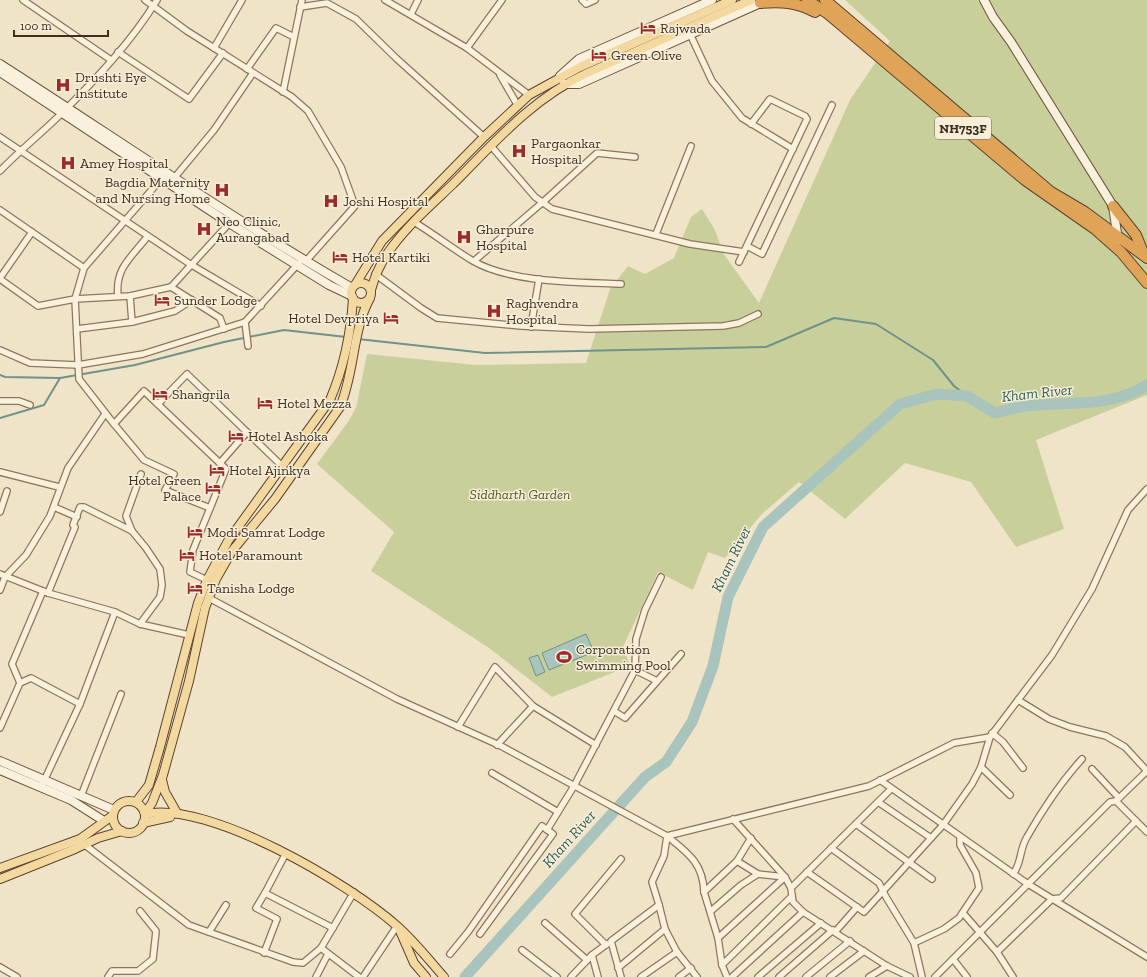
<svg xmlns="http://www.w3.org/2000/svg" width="1147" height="977" viewBox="0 0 1147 977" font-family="'Zilla Slab',serif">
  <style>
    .green { fill: #c9cf9b }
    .water { fill: #a9c4bc; stroke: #6f938a }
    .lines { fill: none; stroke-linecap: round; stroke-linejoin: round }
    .stream { stroke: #6f938a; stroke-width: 2 }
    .river { stroke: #a9c4bc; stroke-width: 11 }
    .street-casing { stroke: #8d765c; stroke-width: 8 }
    .secondary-casing { stroke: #6f573f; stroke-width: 10 }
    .primary-casing { stroke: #5b4430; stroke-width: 10 }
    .highway-casing { stroke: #5b4430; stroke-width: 12 }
    .street { stroke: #faf1dc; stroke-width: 5.5 }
    .secondary { stroke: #faf1dc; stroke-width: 8 }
    .primary { stroke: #f3d9a0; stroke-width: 8 }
    .highway { stroke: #e0a458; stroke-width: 10 }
    .labels { text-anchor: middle; stroke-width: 3; stroke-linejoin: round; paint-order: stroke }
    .shield { fill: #f7eed8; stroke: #756857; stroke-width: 1 }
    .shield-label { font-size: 13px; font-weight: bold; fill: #3d2e20 }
    .poi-label { font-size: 14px; fill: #3d2e20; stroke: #f7eed8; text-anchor: start }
    .park-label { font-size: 14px; font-style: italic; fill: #4d5a26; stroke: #f7eed8 }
    .water-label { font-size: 15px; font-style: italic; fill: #2f5d5a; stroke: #f7eed8 }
  </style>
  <rect width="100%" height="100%" fill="#f0e4c8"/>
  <!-- green -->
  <polygon class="green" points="845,0 1147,0 1147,395 1036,440 1064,529 1016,547 971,482 905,463 845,519 799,482 762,514 725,558 708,552 693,590 658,572 623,647 630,666 552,697 489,648 371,571 394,532 317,464 348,422 356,408 367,354 476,365 586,363 610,289 628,266 645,274 674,258 691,217 702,209 715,230 723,253 759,303 850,100 890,41"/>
  <!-- water -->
  <g class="water">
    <polygon points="586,634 594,652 549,670 542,653"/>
    <polygon points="538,655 545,672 536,676 529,658"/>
  </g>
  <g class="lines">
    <!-- stream -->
    <g class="stream">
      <polyline points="358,339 485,353 766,347 834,318 876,324 933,360 954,386 967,396"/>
      <polyline points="0,375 5,377 60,378"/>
      <polyline points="0,418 44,405 60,378 135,365 224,342 284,330 346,337"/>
    </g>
    <!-- river -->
    <path class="river" d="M465 977 645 777 666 762 692 722 713 666 728 597 763 527 900 404 937 394 967 396 995 413C1003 411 1011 409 1019 407 1062 400 1108 410 1147 385"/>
    <!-- street casing -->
    <g class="street-casing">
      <g id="street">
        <polyline points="23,0 111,60"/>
        <polyline points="145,0 187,31 292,97 308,111 341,167 355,206 306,261"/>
        <polyline points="385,0 467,48 529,95"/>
        <polyline points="582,0 586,4 595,0"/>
        <polyline points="300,7 327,3 356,19 397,59 484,137"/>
        <polyline points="411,14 418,0"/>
        <polyline points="690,34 712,81 742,118 793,149"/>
        <polyline points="214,48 242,0"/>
        <polyline points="467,48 502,0"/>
        <polyline points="118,52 189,99 223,53"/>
        <polyline points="247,69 276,28 294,37"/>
        <polyline points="500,75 518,106"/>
        <polyline points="283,92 302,0"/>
        <polyline points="0,137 190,264 261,306"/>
        <polyline points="491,146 535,197 552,209 690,244 744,252"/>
        <path d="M0 171C20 150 42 133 63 112 97 78 132 41 157 0"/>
        <polyline points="175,177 214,130 253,73"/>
        <polyline points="162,178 84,268 75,299 79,379 114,424 144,391 226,469 193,550 190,572 207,580"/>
        <polyline points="0,210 84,268"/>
        <path d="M414 222C434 234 453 249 473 261 511 283 578 282 621 284"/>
        <polyline points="656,234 691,146"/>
        <polyline points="747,246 762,254 832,105"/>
        <polyline points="474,261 543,202 597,153 635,157"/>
        <polyline points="739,262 807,119 805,116 770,99 751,124"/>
        <polyline points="375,274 421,308 437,318 521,326 589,329 723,326 739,323 758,314"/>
        <polyline points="0,278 32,232"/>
        <polyline points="0,279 38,306 75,299 130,296 171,287 235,217"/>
        <polyline points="171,287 220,318 224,329"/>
        <path d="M118 296C115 268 131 258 147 237"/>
        <polyline points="130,296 132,322"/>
        <polyline points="245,322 248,346"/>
        <polyline points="531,327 539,279"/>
        <polyline points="77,329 132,322 175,311 192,300"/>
        <polyline points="0,350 30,363 78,365 143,354 245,322 299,263"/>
        <polyline points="0,401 19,401 30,405"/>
        <polyline points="158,404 187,374 283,467"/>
        <polyline points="114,424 144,460 174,474 165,490 210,508"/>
        <polyline points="220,463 247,432"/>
        <polyline points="0,472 59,487"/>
        <polyline points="54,507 77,517"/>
        <polyline points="0,512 7,491"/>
        <polyline points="0,574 48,593 115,612 140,624 189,635"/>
        <polyline points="0,590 5,577 26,555 50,516 68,468 105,414"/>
        <polyline points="48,593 75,527 73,525 80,507 84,507 132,531"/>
        <polyline points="209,598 397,699 501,746 667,836 869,786 954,743 990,737"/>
        <polyline points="140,624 160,597 162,585 160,569 146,548 132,531 126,516 141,474"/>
        <polyline points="635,670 657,681"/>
        <polyline points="20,683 12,664 43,591"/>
        <polyline points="1018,700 1049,719 1070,727 1106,736 1125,747 1147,771"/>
        <polyline points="614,711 625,718 681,654"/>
        <polyline points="458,727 495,667 533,706"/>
        <polyline points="0,728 20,683 31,678 80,704"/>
        <polyline points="992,733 1003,742 1023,768"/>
        <polyline points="497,745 533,706 596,745"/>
        <polyline points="981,767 1010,795"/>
        <polyline points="1092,769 1119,798"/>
        <polyline points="1147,771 1116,801 1147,832"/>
        <polyline points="492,773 558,812"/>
        <polyline points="880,780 1028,884 1147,957"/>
        <polyline points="43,783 80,704 115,612"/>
        <polyline points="81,796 121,694"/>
        <polyline points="878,802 931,838"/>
        <polyline points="733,819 785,877 791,888 793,902 803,912 887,966 910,977"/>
        <polyline points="856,824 932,879"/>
        <polyline points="547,830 574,786 635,670 636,639 645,610 661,577"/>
        <path d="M667 836C688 853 703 863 704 892"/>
        <polyline points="85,845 189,925 293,962 303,963 321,948 359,977"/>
        <polyline points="831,848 879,883 886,897 914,943 922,977"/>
        <polyline points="286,853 265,893 333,928"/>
        <polyline points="737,861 758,874"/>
        <polyline points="807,872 864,912 943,825 972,784 981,767 990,737 1052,655 1092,589 1128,510 1147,489"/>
        <path d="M1013 874C1022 863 1019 850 1027 837 1043 809 1061 782 1082 759"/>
        <polyline points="791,888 891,789"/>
        <polyline points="659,905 665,929 677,952 697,977"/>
        <polyline points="711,911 741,885 758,874 785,877"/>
        <polyline points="963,913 997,952 1013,977"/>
        <polyline points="545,923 587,960"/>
        <polyline points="209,932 226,905"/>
        <polyline points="835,932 857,907"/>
        <polyline points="718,938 785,877"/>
        <polyline points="914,943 944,929 959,918 979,888 976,873 960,845 960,837"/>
        <polyline points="606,945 575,914 621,859"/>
        <polyline points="321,948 354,892"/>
        <polyline points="522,950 557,977"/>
        <polyline points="997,952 1052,899 1061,898 1136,821"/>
        <polyline points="264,953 277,919 256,908 265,893"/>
        <polyline points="450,954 468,932 542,826 553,834 480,934"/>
        <polyline points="592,955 598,977"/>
        <polyline points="953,959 967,977"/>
        <polyline points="722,965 792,896"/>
        <polyline points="0,967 17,977"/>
        <polyline points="618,968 665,929"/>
        <polyline points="108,977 112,971 138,971 153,959 156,931 140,911"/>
        <polyline points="316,977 328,954"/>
        <polyline points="363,977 397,926"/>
        <polyline points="571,977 592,955 607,944"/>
        <polyline points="621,977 611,941 659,905 652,882 664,856 667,836"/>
        <polyline points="641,977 677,952"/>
        <polyline points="679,977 691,968"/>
        <polyline points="727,977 722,965 718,938 704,892 737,861 751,838"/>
        <polyline points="732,977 803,912"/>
        <polyline points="758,977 821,923"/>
        <polyline points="779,977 833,930"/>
        <polyline points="806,977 850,941"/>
        <polyline points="830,977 864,951"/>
        <polyline points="869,977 887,966"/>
        <polyline points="935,977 1110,802 1116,801"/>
      </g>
    </g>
    <!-- secondary casing -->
    <g class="secondary-casing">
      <g id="secondary">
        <polyline points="984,0 993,17 1011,42 1113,206 1118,240"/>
        <path d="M0 64C117 139 232 219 352 288"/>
        <polyline points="0,72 229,223 329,285 352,296"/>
        <polyline points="560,76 579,59 712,0"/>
        <polyline points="564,84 579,84 765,1"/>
        <polyline points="0,761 114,810"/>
        <polyline points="0,770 71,800 104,821"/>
      </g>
    </g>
    <!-- primary casing -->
    <g class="primary-casing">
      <g id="primary">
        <circle cx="361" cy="293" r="10"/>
        <polyline points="355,285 382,241 484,137 529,95 580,67 732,0"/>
        <path d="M371 290C375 275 382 260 392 247 409 224 432 204 453 184 494 143 532 99 585 74L751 0"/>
        <polyline points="162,780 165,792 177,813"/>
        <circle cx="129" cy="817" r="16"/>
        <path d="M136 802 149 785 160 747 198 603 207 580 228 541 330 400C344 367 351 333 353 298"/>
        <path d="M145 813 152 803 163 775 189 681 205 608 216 579 232 551 275 499 340 407C355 372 352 331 370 298"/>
        <path d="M145 814C208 800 350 884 397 926 414 941 429 960 444 977"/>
        <polyline points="143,823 170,817"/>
        <polyline points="0,868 80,839 112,816"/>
        <polyline points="0,879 75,849 98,838 122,831"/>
        <polyline points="400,931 414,963 426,977"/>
      </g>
    </g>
    <!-- highway casing -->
    <g class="highway-casing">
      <g id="highway">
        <polyline points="807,0 827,13 1025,180 1095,229 1121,252 1147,283"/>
        <polyline points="825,0 1051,192 1085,212 1147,258"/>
        <path d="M760 3C780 1 797 2 815 12"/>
        <polyline points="1113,206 1136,235 1144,255"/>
      </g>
    </g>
    <!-- street -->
    <use href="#street" class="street"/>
    <!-- secondary -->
    <use href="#secondary" class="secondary"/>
    <!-- primary -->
    <use href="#primary" class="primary"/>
    <!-- highway -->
    <use href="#highway" class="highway"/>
  </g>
  <!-- icons -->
  <defs>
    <g id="hotel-bare" transform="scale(1.2)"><path d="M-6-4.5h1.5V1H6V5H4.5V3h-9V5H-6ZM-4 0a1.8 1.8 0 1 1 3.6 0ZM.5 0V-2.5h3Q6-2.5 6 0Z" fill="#9e2a2b" stroke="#f7eed8" stroke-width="2.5" paint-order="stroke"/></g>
    <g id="hospital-bare" transform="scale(1.2)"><path d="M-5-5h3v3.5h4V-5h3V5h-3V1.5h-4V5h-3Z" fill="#9e2a2b" stroke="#f7eed8" stroke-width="2.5" paint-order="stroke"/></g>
    <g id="stadium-bare" transform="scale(1.2)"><path d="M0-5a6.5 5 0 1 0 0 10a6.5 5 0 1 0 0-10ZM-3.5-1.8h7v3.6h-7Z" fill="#9e2a2b" stroke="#f7eed8" stroke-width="2.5" paint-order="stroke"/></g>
  </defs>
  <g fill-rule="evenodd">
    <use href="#hotel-bare" x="648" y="28"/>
    <use href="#hotel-bare" x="599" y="55"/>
    <use href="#hospital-bare" x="63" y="85"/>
    <use href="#hospital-bare" x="519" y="151"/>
    <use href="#hospital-bare" x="68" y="163"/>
    <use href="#hospital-bare" x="222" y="190"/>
    <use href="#hospital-bare" x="331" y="201"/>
    <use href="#hospital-bare" x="204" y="229"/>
    <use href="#hospital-bare" x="464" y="237"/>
    <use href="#hotel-bare" x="340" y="257"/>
    <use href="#hotel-bare" x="162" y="300"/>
    <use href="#hospital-bare" x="494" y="311"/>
    <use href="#hotel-bare" x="391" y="318"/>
    <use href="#hotel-bare" x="160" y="394"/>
    <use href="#hotel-bare" x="265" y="403"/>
    <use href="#hotel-bare" x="236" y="436"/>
    <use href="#hotel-bare" x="217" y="470"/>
    <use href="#hotel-bare" x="213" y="488"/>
    <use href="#hotel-bare" x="195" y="532"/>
    <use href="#hotel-bare" x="187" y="555"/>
    <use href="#hotel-bare" x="195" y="588"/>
    <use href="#stadium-bare" x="564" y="657"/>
  </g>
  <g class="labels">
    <!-- shield labels -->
    <rect class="shield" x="935" y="117" width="56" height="22" rx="3"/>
    <g class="shield-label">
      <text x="963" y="133">NH753F</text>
    </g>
    <!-- poi labels -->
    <g class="poi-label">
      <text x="660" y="33">Rajwada</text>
      <text x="611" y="60">Green Olive</text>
      <text x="75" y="82">Drushti Eye<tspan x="75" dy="16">Institute</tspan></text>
      <text x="531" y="148">Pargaonkar<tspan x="531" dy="16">Hospital</tspan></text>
      <text x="80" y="168">Amey Hospital</text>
      <text x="210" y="187" text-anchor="end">Bagdia Maternity<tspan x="210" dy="16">and Nursing Home</tspan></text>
      <text x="343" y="206">Joshi Hospital</text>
      <text x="216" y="226">Neo Clinic,<tspan x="216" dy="16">Aurangabad</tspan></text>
      <text x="476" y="234">Gharpure<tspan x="476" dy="16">Hospital</tspan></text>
      <text x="352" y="262">Hotel Kartiki</text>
      <text x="174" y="305">Sunder Lodge</text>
      <text x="506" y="308">Raghvendra<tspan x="506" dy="16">Hospital</tspan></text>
      <text x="379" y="323" text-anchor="end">Hotel Devpriya</text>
      <text x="172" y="399">Shangrila</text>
      <text x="277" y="408">Hotel Mezza</text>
      <text x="248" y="441">Hotel Ashoka</text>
      <text x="229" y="475">Hotel Ajinkya</text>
      <text x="201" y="485" text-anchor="end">Hotel Green<tspan x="201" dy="16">Palace</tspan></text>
      <text x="207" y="537">Modi Samrat Lodge</text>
      <text x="199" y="560">Hotel Paramount</text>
      <text x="207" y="593">Tanisha Lodge</text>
      <text x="576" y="654">Corporation<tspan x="576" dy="16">Swimming Pool</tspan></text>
    </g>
    <!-- park labels -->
    <g class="park-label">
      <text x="520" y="499">Siddharth Garden</text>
    </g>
    <!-- water labels -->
    <g class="water-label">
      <text transform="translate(1037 393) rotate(-6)" y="5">Kham River</text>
      <text transform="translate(731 559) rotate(-64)" y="5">Kham River</text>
      <text transform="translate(569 839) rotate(-48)" y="5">Kham River</text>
    </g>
  </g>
  <!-- scale -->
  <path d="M14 30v6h94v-6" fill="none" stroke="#3d2e20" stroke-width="2"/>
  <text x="20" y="30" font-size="12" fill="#3d2e20" stroke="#f7eed8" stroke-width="3" paint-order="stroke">100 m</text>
</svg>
